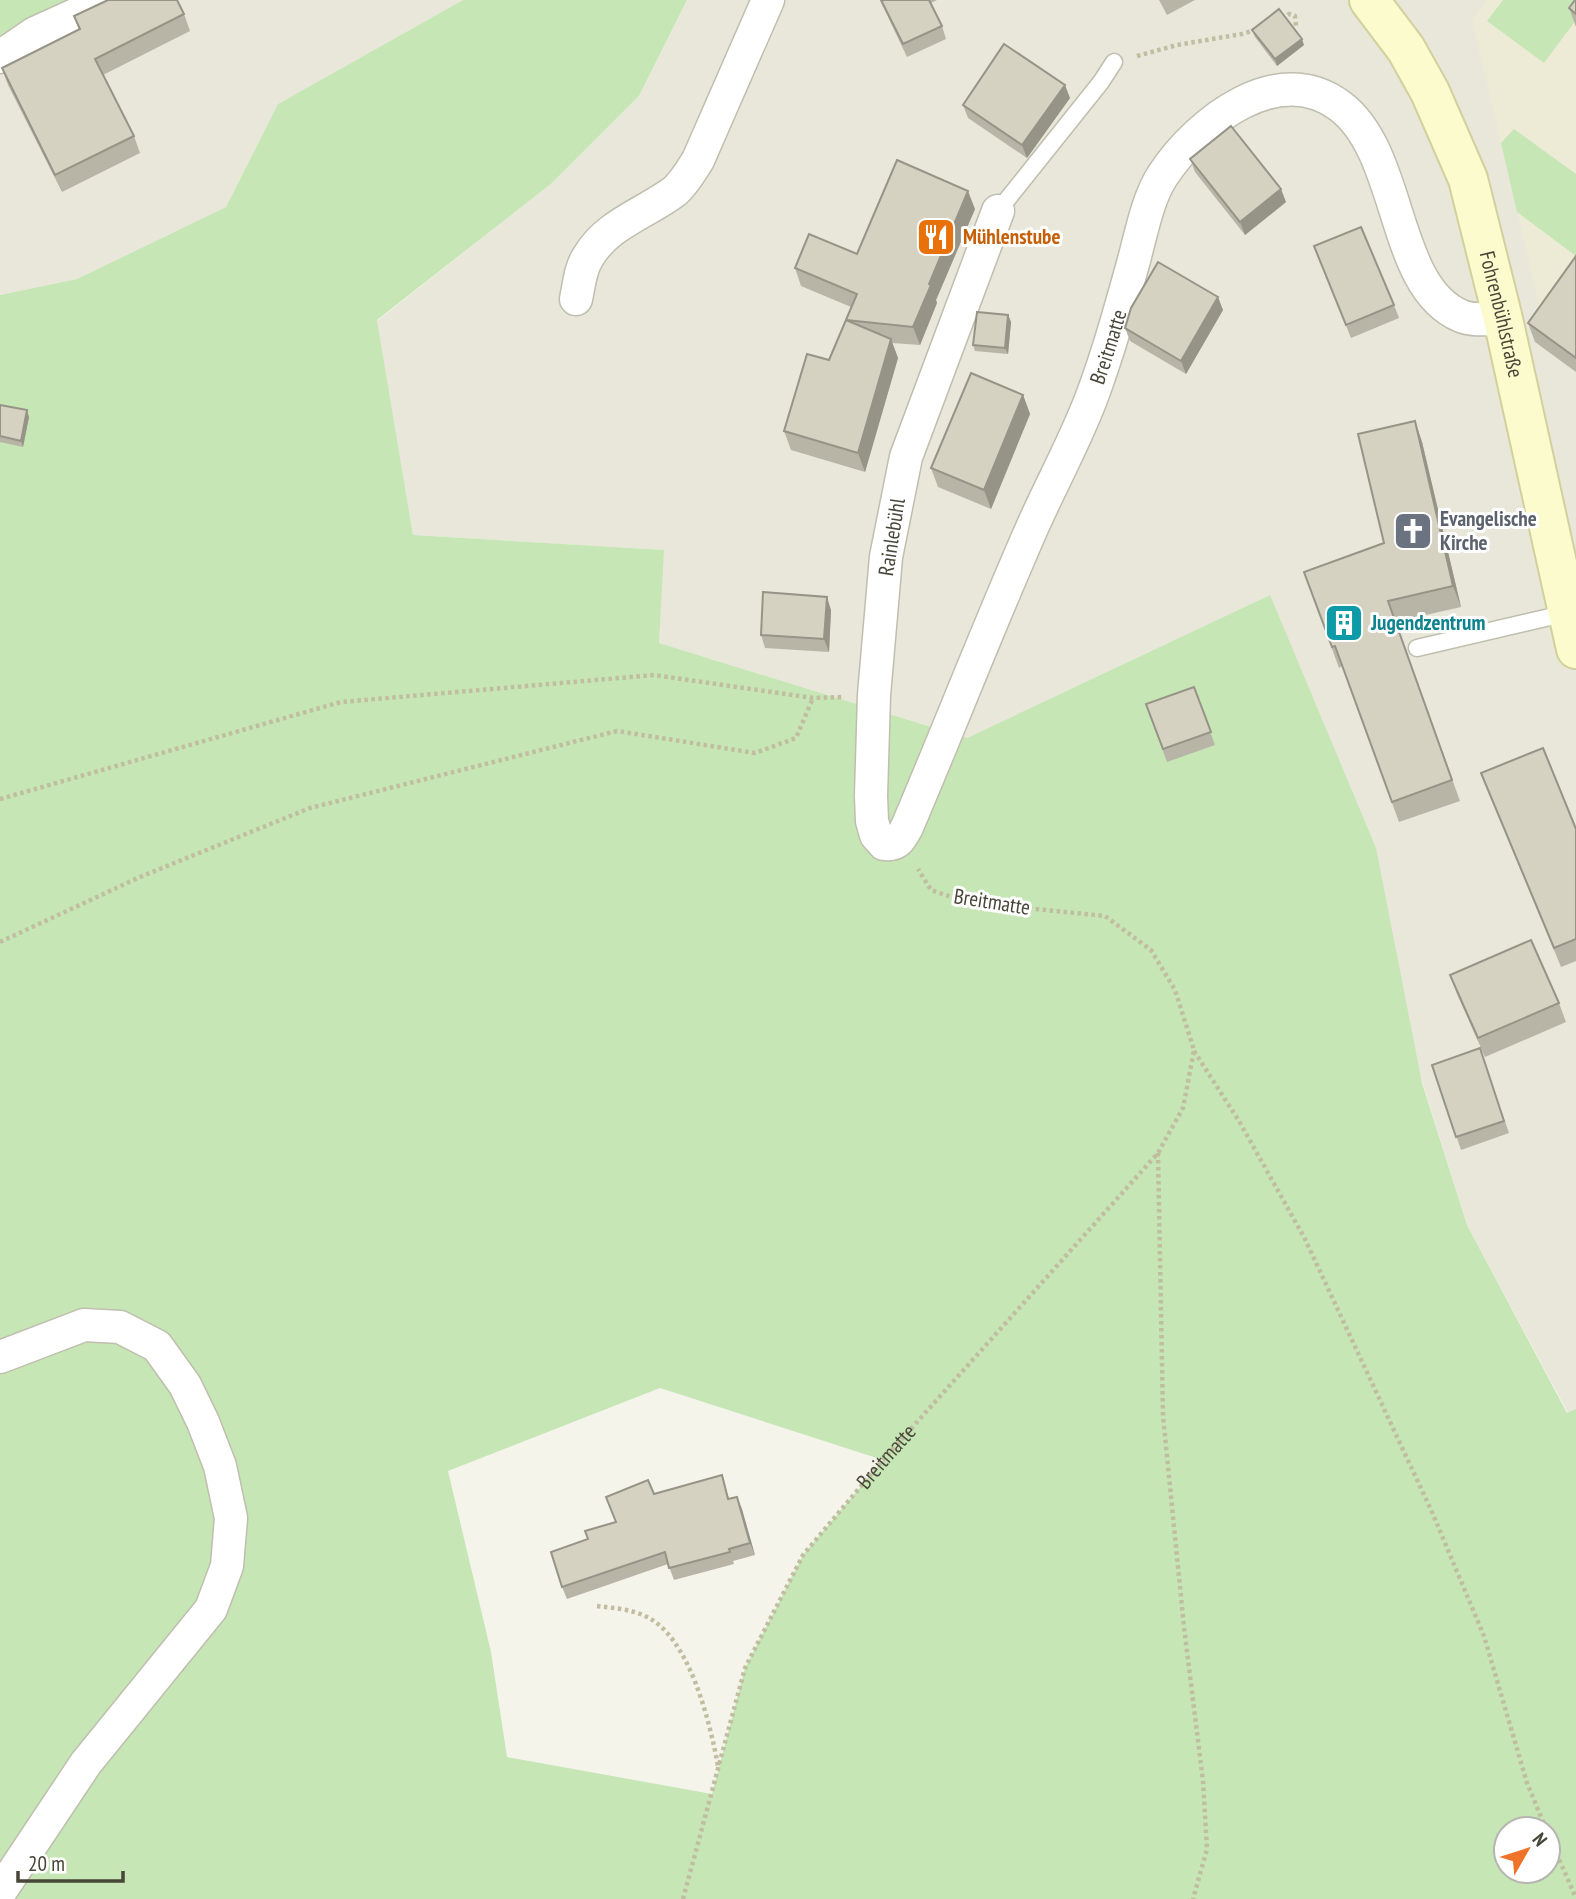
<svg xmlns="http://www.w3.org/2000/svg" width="1576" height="1899" viewBox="0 0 1576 1899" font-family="'PT Sans Narrow',sans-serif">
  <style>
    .residential { fill: #e8e7d9 }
    .education { fill: #edebd6 }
    .green { fill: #c6e6b6; fill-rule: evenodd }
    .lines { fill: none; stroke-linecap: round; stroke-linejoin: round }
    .lane-casing { stroke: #c0beae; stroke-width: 19 }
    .street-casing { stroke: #c0beae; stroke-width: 35 }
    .secondary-casing { stroke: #d2d09d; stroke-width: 42 }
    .path { stroke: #c1bda0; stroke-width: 4.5; stroke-dasharray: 3.5 3.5; stroke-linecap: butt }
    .lane { stroke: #fff; stroke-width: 16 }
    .street { stroke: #fff; stroke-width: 32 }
    .secondary { stroke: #fcfbcd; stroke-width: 38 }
    .wall { fill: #b8b5a6 }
    .shaded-wall { fill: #969387 }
    .building { fill: #d6d2c1; stroke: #969387; stroke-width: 2 }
    .labels { text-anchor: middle; stroke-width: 6; stroke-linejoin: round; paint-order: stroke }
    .food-label { font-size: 21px; font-weight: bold; fill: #c56008; stroke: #fff; text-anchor: start }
    .street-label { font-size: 21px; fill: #484639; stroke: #fff }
    .worship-label { font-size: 21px; font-weight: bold; fill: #5b616d; stroke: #fff; text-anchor: start }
    .culture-label { font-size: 21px; font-weight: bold; fill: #0d838f; stroke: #fff; text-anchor: start }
  </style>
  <rect width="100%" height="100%" fill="#f5f4eb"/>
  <!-- residential -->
  <g class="residential">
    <polygon points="108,0 463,0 278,104 226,207 77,279 0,295 0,57"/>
    <polygon points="687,0 1576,0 1576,1409 1568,1413 1467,1225 1270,595 967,738 659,643 663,550 413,535 377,321 552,183 639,96"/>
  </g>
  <!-- education -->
  <polygon class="education" points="1487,0 1576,0 1576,372 1535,342 1538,300 1472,20"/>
  <!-- green -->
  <g class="green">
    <polygon points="0,0 108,0 0,57"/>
    <path d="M463 0H687L639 96 552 183 377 320 413 535 664 550 659 643 967 738 1270 595 1376 848 1422 1083 1467 1225 1567 1413 1576 1409V1899H0V295L77 279 226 207 278 104ZM660 1388 883 1460 803 1555 745 1668 712 1794 507 1757 491 1652 448 1471ZM1506 1829H1548V1871H1506Z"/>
    <polygon points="1503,0 1576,0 1576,20 1544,63 1487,21"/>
    <polygon points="1514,129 1576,174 1576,256 1517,212 1501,143"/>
  </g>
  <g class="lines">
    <!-- lane casing -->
    <g class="lane-casing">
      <g id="lane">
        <polyline points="998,211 1101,82 1114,62"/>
        <polyline points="1417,648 1567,613"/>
      </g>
    </g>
    <!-- street casing -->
    <g class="street-casing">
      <g id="street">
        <polyline points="0,57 35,33 108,0"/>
        <path id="s2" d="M998 211 906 457 886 557 874 695 871 796 872 821 876 835 884 844C898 846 901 838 907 827 948 731 986 633 1028 537 1048 490 1073 446 1091 399 1108 354 1121 307 1134 260 1141 234 1148 197 1163 175 1198 122 1278 59 1340 106 1403 153 1391 287 1461 316 1472 321 1490 319 1503 319"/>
        <path d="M576 299C579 285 580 269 588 257 607 224 646 213 675 191 685 182 691 171 698 160L768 0"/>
        <polyline points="0,1357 84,1325 120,1327 157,1346 185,1385 203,1422 220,1466 231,1518 227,1566 211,1609 86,1763 0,1892"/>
      </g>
    </g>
    <!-- secondary casing -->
    <g class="secondary-casing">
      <g id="secondary">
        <path id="s3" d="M1369 0 1406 49 1430 92 1468 179 1503 319 1576 649"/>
      </g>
    </g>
    <!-- path -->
    <g class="path">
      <polyline points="1282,19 1289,14 1295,16 1296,26 1291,33"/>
      <polyline points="1137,56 1177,45 1242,34 1258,29"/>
      <polyline points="0,799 341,702 654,675 813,698 842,697"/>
      <polyline points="0,942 140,877 310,808 617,731 755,753 796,738 813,698"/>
      <polyline points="1194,1051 1239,1121 1305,1239 1432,1512 1484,1636 1527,1783 1546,1829"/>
      <polyline points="1158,1153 1163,1416 1184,1627 1203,1781 1207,1849 1193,1899"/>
      <path d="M597 1606C613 1608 630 1609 645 1616 689 1635 710 1722 718 1766"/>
      <polyline points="1548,1834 1576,1898"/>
      <path id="s1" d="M683 1899 745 1668 803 1555 883 1460 1158 1153 1183 1108 1194 1050 1175 990 1151 950 1105 916 966 902 931 890 918 869"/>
    </g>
    <!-- lane -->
    <use href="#lane" class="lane"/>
    <!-- street -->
    <use href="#street" class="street"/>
    <!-- secondary -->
    <use href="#secondary" class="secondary"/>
  </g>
  <!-- wall -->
  <g class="wall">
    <polygon points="880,0 937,0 931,3 942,26 946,39 907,57"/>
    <polygon points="1159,0 1195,0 1167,15"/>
    <polygon points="1576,0 1576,27 1569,8"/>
    <polygon points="184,14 190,31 103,75 134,136 140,153 62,192 8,85 2,68 79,30 74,16"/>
    <polygon points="1252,30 1304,45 1277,66 1255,37"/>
    <polygon points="1070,98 1027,158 968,118 963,105"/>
    <polygon points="1190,159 1286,202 1245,235 1195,172"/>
    <polygon points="975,209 936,300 937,303 920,345 892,343 898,358 865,472 791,450 784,431 829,360 851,307 801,286 795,268 857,254"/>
    <polygon points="1314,246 1394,305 1399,318 1351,338"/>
    <polygon points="1576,256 1576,372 1535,342 1528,323"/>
    <polygon points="1223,310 1186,374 1130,341 1125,328"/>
    <polygon points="1008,315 1011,322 1008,354 975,351 973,345"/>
    <polygon points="1023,395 1030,414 991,509 938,487 931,468"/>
    <polygon points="0,405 29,417 23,447 0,442"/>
    <polygon points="1415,421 1422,442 1461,607 1395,622 1460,801 1399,822 1342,666 1339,668 1304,572 1384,543"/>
    <polygon points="831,610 829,652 765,648 761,635"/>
    <polygon points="1194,687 1215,745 1167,762 1146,704"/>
    <polygon points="1481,773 1576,829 1576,961 1561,967"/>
    <polygon points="1450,975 1559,1003 1566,1022 1485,1057 1457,994"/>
    <polygon points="1480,1049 1509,1133 1461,1150 1432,1065"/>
    <polygon points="722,1475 729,1499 737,1497 755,1555 733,1561 734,1564 674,1580 668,1564 567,1599 562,1587 588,1539 615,1522 654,1494"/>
  </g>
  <!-- shaded-wall -->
  <g class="shaded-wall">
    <polygon points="1302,39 1304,45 1277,66 1275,59"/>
    <polygon points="1065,85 1070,98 1027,158 1022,145"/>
    <polygon points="1281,189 1286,202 1245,235 1240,222"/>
    <polygon points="968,191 975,209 936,300 937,303 920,345 913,327 929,284"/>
    <polygon points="1218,297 1223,310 1186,374 1181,361"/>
    <polygon points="1008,315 1011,322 1008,354 1005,348"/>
    <polygon points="891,339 898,358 865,472 858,453"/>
    <polygon points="1023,395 1030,414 991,509 984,490"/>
    <polygon points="27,410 29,417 23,447 21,441"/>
    <polygon points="1415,421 1422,442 1461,607 1453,586"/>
    <polygon points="827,597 831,610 829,652 824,639"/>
    <polygon points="737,1497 742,1509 755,1555 750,1543"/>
  </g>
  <!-- building -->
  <g class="building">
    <polygon points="108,0 177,0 184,14 95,59 134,136 55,175 2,68 80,29 74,16"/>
    <polygon points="881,0 929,0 942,26 903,44"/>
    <polygon points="1575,0 1576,0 1576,14 1569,8"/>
    <polygon points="1279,9 1302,39 1275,59 1252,30"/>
    <polygon points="1004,44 1065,85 1022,145 963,105"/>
    <polygon points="1231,126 1281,189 1240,222 1190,159"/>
    <polygon points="897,160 968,191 929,284 931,285 913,327 846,320 891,339 858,453 784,431 807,354 829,360 857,294 795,268 809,234 857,254"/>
    <polygon points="1361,227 1394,305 1346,325 1314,246"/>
    <polygon points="1576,256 1576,358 1528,323"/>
    <polygon points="1158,262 1218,297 1181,361 1125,328 1131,308"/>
    <polygon points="977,312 1008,315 1005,348 973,345"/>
    <polygon points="971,373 1023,395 984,490 931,468"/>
    <polygon points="0,405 27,410 21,441 0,436"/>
    <polygon points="1415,421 1453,586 1388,601 1452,780 1392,802 1335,646 1332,647 1304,572 1384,543 1358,434"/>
    <polygon points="763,592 827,597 824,639 761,635"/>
    <polygon points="1194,687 1211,732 1163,749 1146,704"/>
    <polygon points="1543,748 1576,829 1576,939 1554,948 1481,773"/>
    <polygon points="1531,940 1559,1003 1478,1038 1450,975"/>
    <polygon points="1480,1048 1504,1121 1456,1137 1432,1065"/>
    <polygon points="722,1475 728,1499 737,1497 750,1543 729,1549 730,1552 669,1568 665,1552 562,1587 551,1552 588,1539 585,1531 616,1522 606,1497 648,1480 654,1494"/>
  </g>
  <!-- icons -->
  <defs>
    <g id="restaurant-square" transform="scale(2.0125)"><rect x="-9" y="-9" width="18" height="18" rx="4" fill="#e8710a" stroke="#fff"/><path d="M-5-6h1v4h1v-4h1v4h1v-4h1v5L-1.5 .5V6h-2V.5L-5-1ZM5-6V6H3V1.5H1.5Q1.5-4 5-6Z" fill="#fff"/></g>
    <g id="church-square" transform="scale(2.0125)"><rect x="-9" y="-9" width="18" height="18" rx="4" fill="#6b7280" stroke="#fff"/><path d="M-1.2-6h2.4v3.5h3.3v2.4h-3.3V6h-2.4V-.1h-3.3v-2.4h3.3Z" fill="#fff"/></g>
    <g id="building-square" transform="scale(2.0125)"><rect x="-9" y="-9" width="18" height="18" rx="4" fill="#0f9aa8" stroke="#fff"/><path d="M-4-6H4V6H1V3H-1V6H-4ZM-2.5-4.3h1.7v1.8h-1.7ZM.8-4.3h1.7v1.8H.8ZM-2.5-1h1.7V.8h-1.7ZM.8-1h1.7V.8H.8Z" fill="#fff"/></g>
  </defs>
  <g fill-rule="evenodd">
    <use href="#restaurant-square" x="936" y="237"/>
    <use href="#church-square" x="1413" y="531"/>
    <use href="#building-square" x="1344" y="623"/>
  </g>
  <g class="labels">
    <!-- food labels -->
    <g class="food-label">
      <text x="963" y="244">Mühlenstube</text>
    </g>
    <!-- street labels -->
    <g class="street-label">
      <text dy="7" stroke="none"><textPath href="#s3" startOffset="345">Fohrenbühlstraße</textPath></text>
      <text dy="7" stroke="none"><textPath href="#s2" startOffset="1208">Breitmatte</textPath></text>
      <text transform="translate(892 537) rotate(-81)" y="7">Rainlebühl</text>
      <text transform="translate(992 902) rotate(9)" y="7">Breitmatte</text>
      <text dy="7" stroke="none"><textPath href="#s1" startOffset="495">Breitmatte</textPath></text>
    </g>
    <!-- worship labels -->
    <g class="worship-label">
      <text x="1440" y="526">Evangelische<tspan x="1440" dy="24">Kirche</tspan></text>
    </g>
    <!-- culture labels -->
    <g class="culture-label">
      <text x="1371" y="630">Jugendzentrum</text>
    </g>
  </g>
  <!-- north arrow -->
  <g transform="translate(1527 1850) rotate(51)"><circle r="33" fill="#ffffff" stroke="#b6b5b0" stroke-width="2"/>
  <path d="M0-5L12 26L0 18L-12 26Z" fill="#ef7328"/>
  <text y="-10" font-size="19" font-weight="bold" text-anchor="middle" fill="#484639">N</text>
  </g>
  <!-- scale -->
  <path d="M18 1871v10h105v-10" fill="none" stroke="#484639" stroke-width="3.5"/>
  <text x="28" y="1871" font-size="21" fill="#484639" stroke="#ffffff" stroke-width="5" paint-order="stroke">20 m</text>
</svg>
